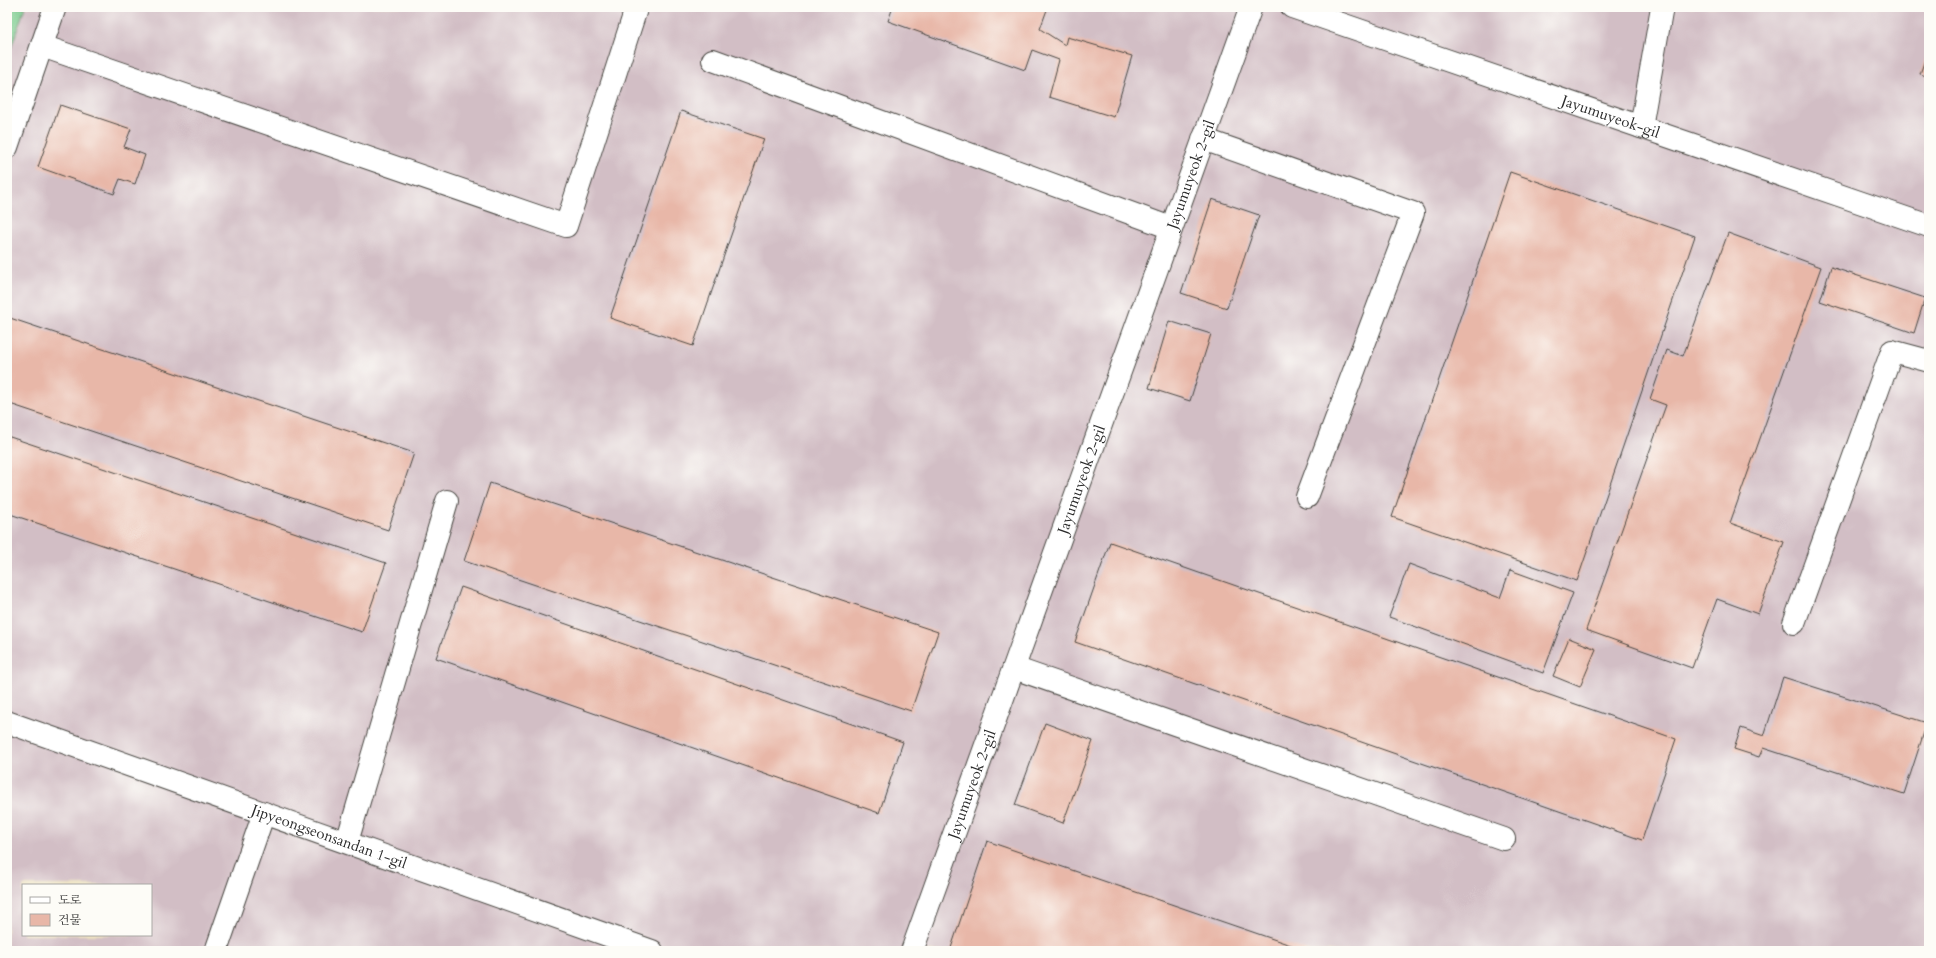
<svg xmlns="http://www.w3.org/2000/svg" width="1936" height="958" viewBox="0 0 1936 958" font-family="Cardo,'Noto Serif KR',serif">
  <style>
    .industrial { fill: #d2bec5; fill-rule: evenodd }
    .green { fill: #78ca8c; stroke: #527a5c }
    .building { fill: #e8b7a8 }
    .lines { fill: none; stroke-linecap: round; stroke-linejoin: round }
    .minor-casing { stroke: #484641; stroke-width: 24 }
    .minor { stroke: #fff; stroke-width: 22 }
    .labels { text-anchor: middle; stroke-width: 3.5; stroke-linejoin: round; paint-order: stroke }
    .street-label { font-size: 15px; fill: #2b2b2b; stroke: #fdfcf7 }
  </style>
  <rect width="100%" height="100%" fill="#fdfcf7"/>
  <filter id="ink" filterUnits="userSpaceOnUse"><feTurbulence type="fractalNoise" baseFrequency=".025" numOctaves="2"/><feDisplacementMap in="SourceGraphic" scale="8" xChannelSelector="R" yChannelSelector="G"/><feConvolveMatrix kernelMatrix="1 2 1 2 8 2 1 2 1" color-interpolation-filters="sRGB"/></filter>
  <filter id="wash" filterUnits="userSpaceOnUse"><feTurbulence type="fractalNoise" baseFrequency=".012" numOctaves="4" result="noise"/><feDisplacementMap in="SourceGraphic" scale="16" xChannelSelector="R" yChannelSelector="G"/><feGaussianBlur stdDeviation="0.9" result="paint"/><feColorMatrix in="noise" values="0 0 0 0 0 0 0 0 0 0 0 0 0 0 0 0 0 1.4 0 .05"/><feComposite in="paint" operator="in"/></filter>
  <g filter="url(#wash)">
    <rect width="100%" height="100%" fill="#ece1bf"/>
    <!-- industrial -->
    <path class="industrial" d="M7 7H1929V951H7ZM23 885H151V935H23Z"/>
    <!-- green -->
    <polygon class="green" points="7,7 25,7 7,60"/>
    <g id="blocks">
      <!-- building -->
      <g class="building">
        <polygon points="893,7 1048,7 1040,29 1065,45 1067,37 1132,56 1114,117 1049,97 1059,60 1032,50 1025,70 888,21"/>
        <polygon points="1929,48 1929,77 1920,74"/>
        <polygon points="60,105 131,129 124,147 145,155 135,184 120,179 114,194 38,167"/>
        <polygon points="681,111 764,139 693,346 610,318"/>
        <polygon points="1510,172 1695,236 1577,581 1392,517"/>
        <polygon points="1212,199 1259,215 1227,308 1181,293"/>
        <polygon points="1728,233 1821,267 1730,523 1784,542 1758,614 1717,599 1692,668 1586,630 1666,405 1650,399 1667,350 1683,356"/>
        <polygon points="1831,267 1925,298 1914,333 1820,301"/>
        <polygon points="7,317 414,453 388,530 7,403"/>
        <polygon points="1169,321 1211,334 1190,401 1149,388"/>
        <polygon points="7,436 386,563 362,632 7,513"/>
        <polygon points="490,483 938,632 911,711 464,561"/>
        <polygon points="1110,542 1676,739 1642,840 1075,642"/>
        <polygon points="1409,564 1500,598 1510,570 1573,593 1543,673 1389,617"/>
        <polygon points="461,587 903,742 879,813 436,658"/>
        <polygon points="1569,638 1596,649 1580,687 1553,676"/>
        <polygon points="1783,677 1927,723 1904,794 1763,748 1759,757 1734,749 1741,728 1764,736"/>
        <polygon points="1045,723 1093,741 1063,823 1015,805"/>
        <polygon points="987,841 1308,951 950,951"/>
      </g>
    </g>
  </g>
  <g filter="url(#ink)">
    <use href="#blocks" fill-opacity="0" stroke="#484641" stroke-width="1"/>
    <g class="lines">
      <!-- minor casing -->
      <g class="minor-casing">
        <g id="minor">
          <path id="s1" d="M1292 7 1929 226"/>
          <polyline points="42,46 566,226 636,9 630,7"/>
          <polyline points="713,60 1171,228"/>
          <polyline points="1641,127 1662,7"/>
          <polyline points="1203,139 1413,213 1307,497"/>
          <polyline points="7,147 55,7"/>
          <polyline points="1794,623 1892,351 1929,361"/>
          <polyline points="1014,668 1504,839"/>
          <path id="s2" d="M7 722 652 951"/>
          <polyline points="347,842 447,501"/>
          <polyline points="216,951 264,813"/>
          <path id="s3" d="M912 951 1251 7"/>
        </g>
      </g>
      <!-- minor -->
      <use href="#minor" class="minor"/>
    </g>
  </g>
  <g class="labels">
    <!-- street labels -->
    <g class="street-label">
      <text dy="5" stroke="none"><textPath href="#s1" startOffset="337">Jayumuyeok-gil</textPath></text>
      <text dy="5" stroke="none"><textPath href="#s3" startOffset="825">Jayumuyeok 2-gil</textPath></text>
      <text dy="5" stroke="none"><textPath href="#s3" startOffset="501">Jayumuyeok 2-gil</textPath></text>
      <text dy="5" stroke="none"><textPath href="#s3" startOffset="177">Jayumuyeok 2-gil</textPath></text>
      <text dy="5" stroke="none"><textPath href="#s2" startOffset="342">Jipyeongseonsandan 1-gil</textPath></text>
    </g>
  </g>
  <!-- margin -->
  <rect width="1936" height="958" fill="none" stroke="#fdfcf7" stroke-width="24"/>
  <!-- legend -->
  <rect x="22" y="884" width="130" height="52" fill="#fdfcf7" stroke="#a9a8a5"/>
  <rect x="30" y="897" width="20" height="6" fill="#ffffff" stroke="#a9a8a5"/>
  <text x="58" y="904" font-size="12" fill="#2b2b2b">도로</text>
  <rect x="30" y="914" width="20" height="12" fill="#e8b7a8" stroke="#a9a8a5"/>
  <text x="58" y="924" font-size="12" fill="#2b2b2b">건물</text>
</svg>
